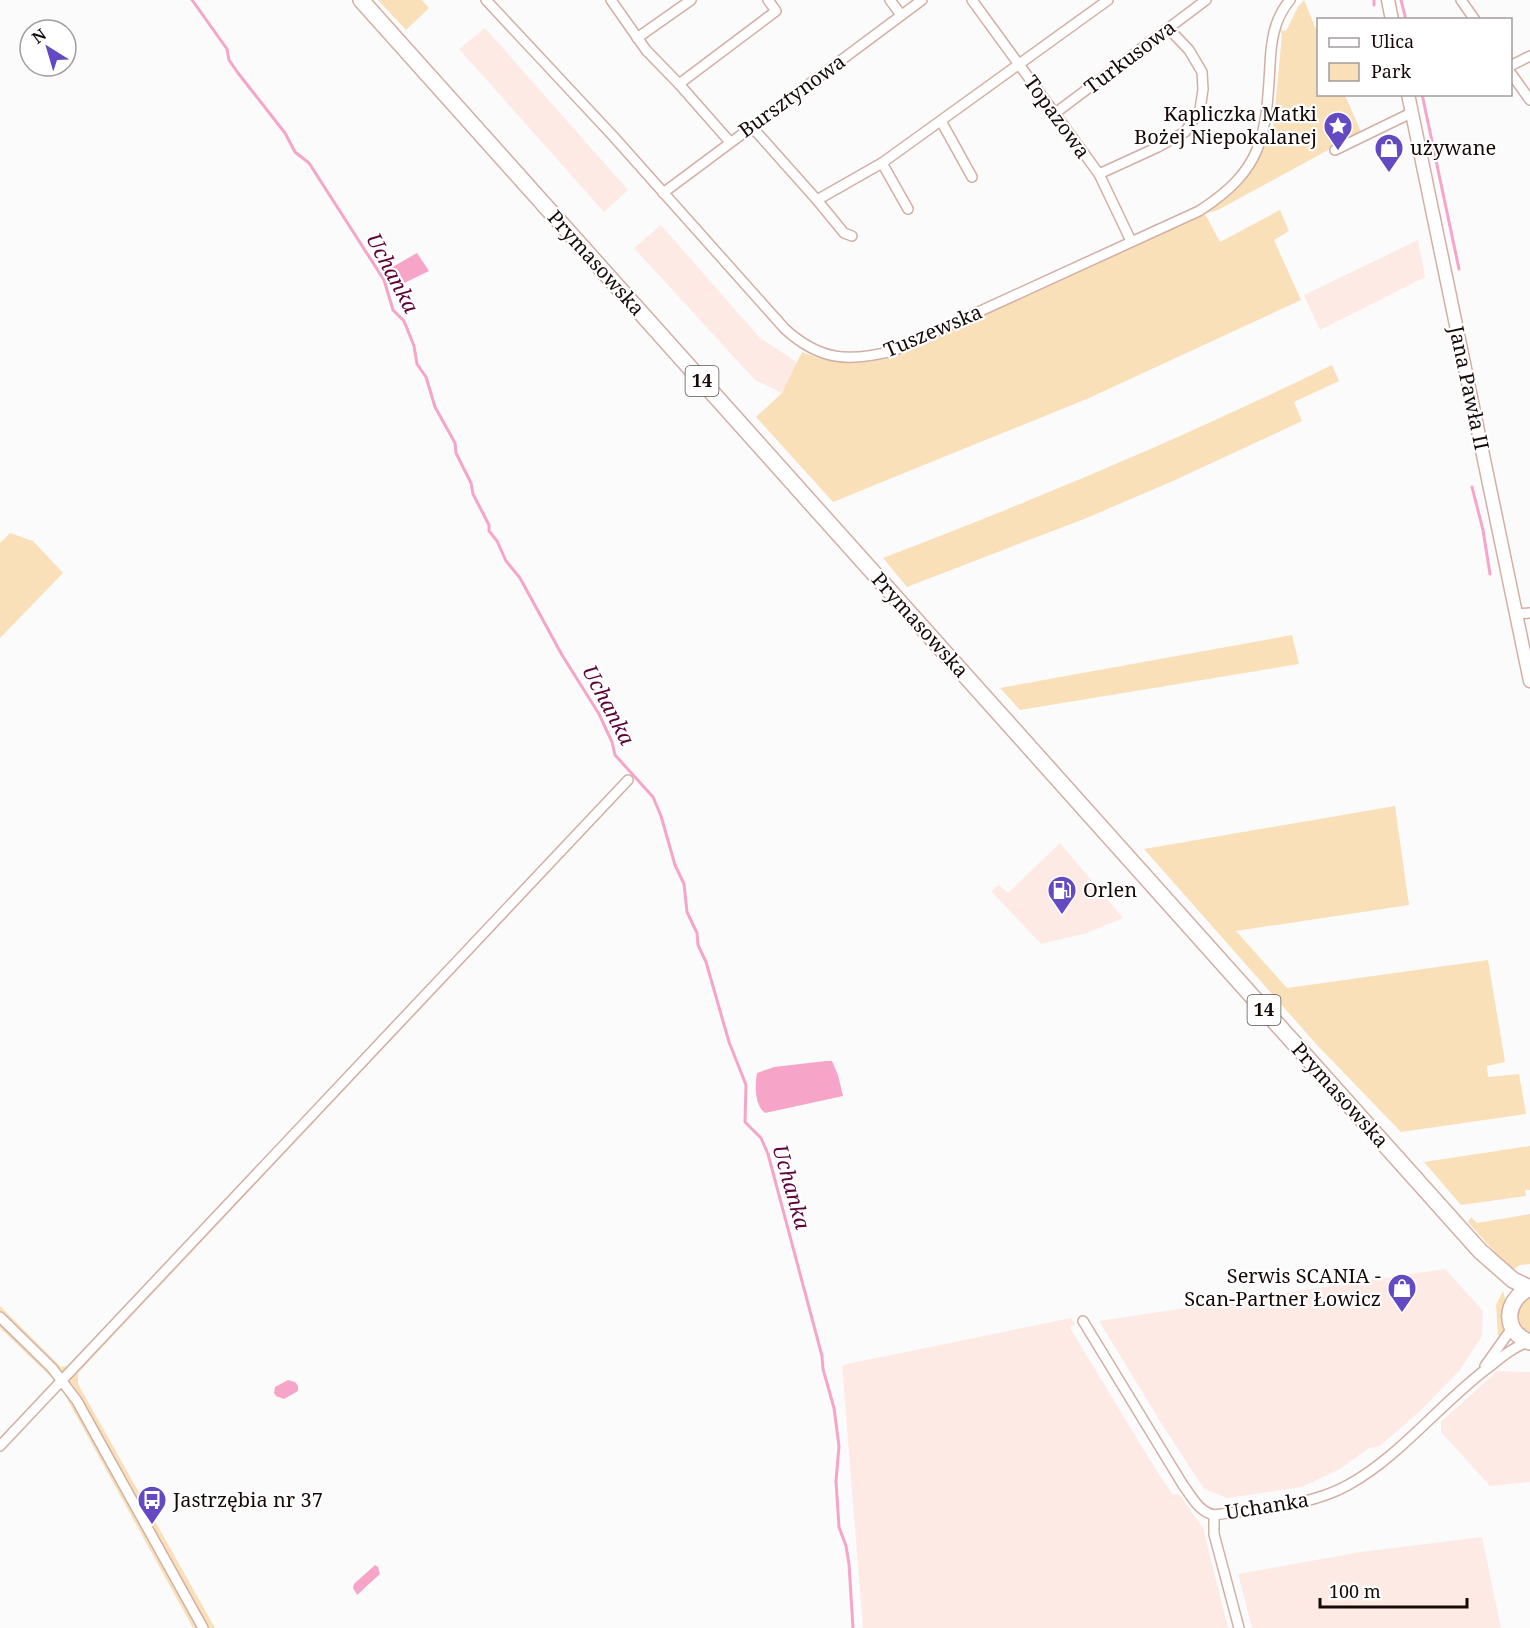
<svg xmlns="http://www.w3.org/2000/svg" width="1530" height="1628" viewBox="0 0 1530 1628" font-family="'Noto Serif',serif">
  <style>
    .built { fill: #fdeae5 }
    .green { fill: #fae0b9 }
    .water { fill: #f6a5c8 }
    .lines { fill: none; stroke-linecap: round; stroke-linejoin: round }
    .stream { stroke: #f6a5c8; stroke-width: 3 }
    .minor-casing { stroke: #d2afa5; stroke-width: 12 }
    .tertiary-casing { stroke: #d2afa5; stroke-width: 15 }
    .primary-casing { stroke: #d2afa5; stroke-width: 18 }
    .minor { stroke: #fff; stroke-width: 9 }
    .tertiary { stroke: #fff; stroke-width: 12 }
    .primary { stroke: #fff; stroke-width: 15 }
    .labels { text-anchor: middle; stroke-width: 4.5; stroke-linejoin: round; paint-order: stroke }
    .shield { fill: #fff; stroke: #5c5452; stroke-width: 1.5 }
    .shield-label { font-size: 18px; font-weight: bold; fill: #160a08 }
    .street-label { font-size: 20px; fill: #160a08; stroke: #fff }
    .poi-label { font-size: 20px; fill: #160a08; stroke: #fff; text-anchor: start }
    .water-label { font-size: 21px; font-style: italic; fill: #5f0039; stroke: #fff }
  </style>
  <rect width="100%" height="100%" fill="#fbfbfb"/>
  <!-- built -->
  <g class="built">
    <polygon points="485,28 628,190 604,212 459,49"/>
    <polygon points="661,225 760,338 798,363 782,393 755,380 634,248"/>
    <polygon points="1418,240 1425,277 1320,330 1304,295"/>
    <polygon points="1060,843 1123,918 1087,933 1041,944 991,891 999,885 1008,893"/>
    <polygon points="1445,1269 1483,1311 1482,1336 1460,1370 1420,1411 1380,1446 1369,1448 1340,1469 1302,1487 1227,1498 1204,1489 1158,1418 1099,1321"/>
    <polygon points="1071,1318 1075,1324 1070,1328 1153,1465 1173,1495 1179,1494 1203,1528 1228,1628 863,1628 842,1365"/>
    <polygon points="1497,1371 1530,1372 1530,1482 1490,1486 1441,1432 1441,1422"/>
    <polygon points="1482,1537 1501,1628 1252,1628 1238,1574 1361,1552"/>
  </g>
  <!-- green -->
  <g class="green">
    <polygon points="378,0 422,0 429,8 406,30"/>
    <path d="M1304 0 1318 34V94L1345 95 1361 132 1218 210 1205 214 1220 242 1280 210 1289 231 1274 240 1301 300 1089 398 833 502 756 417 782 393 802 352C832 365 859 365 890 358L1205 214C1235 193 1259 169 1269 133L1273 130 1282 35 1280 30 1286 31 1298 7Z"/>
    <path d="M1332 365 1339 381 1294 402 1302 421 1173 481 1084 519 907 587 883 558C1035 500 1185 437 1332 365Z"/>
    <polygon points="10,533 33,541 63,573 0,638 0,543"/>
    <polygon points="1292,635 1299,664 1020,710 1000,688"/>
    <polygon points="624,778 630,786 78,1373 78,1384 215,1628 193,1628 65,1395 54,1383 53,1379 0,1328 0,1306 61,1367 67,1366 502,910"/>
    <polygon points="1395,806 1409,905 1236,931 1287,988 1488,960 1505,1062 1487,1066 1488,1077 1519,1074 1526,1114 1401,1132 1317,1045 1144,849"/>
    <polygon points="1530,1146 1530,1190 1525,1190 1526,1196 1461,1205 1424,1162"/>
    <polygon points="1530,1214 1530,1264 1520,1265 1511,1271 1468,1222 1471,1217 1477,1223"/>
    <path d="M1503 1291C1507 1299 1505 1329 1501 1337L1498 1335 1496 1305Z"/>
    <path d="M1530 1295V1335C1512 1322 1512 1308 1530 1295Z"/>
  </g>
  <!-- water -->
  <g class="water">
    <polygon points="417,253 429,271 398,286 389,269"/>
    <path d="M826 1061H832L838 1075 843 1096 765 1113C754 1104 755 1086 757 1073L774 1067Z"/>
    <polygon points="288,1380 295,1382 298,1386 298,1391 284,1399 276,1396 274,1393 275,1387"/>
    <polygon points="375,1565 378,1567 380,1574 357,1595 353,1588 354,1584"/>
  </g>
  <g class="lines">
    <!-- stream -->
    <g class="stream">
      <polyline points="192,0 227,49 229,60 238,73 285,133 295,152 309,163 384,280 393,310 404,321 414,346 417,364 426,377 435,407 455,443 456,453 471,483 473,494 489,525 489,531 497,541 506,561 520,578 562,655 599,714 612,742 615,755 653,797 661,816 675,865 684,884 687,912 697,933 698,945 706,962 729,1042 746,1085 745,1122 761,1138 768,1154 822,1356 823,1369 834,1408 839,1446 836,1481 839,1527 846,1546 849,1564 853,1628"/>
      <polyline points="1374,0 1374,5"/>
      <polyline points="1401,0 1406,20"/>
      <polyline points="1422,94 1459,269"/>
      <polyline points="1472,487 1483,530 1490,574"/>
    </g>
    <!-- minor casing -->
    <g class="minor-casing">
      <g id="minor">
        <path d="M486 0 613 136 785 329C820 361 849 362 893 351L1199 211C1263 170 1266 137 1270 65 1271 41 1274 19 1290 0"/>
        <polyline points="611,0 646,50 679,84 776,11 768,0"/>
        <polyline points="890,0 901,15"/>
        <polyline points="972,0 1099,174 1131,241"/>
        <polyline points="1461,0 1475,20"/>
        <polyline points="637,38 691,0"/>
        <polyline points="1510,66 1530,56"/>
        <polyline points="1510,72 1530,100"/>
        <polyline points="679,84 730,142"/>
        <polyline points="1054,114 1206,0"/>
        <polyline points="941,121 972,177"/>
        <polyline points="751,126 817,200 882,163 1108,0"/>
        <polyline points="1335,150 1411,113"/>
        <polyline points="882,163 908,209"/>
        <polyline points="1099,174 1158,147 1185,132 1200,110 1203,89 1202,72 1189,50 1168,28"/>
        <polyline points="663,193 922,0"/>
        <polyline points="817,200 844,233 852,236"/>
        <polyline points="1516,614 1530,613"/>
        <polyline points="0,1317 52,1368 77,1401 203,1628"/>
        <path d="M1083 1321 1183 1485C1192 1497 1199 1512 1214 1515 1258 1508 1309 1507 1348 1485 1400 1457 1444 1399 1493 1364 1504 1355 1514 1347 1528 1342"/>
        <polyline points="1485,1366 1512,1328"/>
        <polyline points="0,1446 628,780"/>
        <polyline points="1214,1515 1214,1534 1239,1628"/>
      </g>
    </g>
    <!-- tertiary casing -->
    <g class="tertiary-casing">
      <g id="tertiary">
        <polyline points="1388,0 1392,20"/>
        <polyline points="1408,94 1530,681"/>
      </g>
    </g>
    <!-- primary casing -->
    <g class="primary-casing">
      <g id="primary">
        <polyline points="361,0 1480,1251 1513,1280 1530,1288"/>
        <path d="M1530 1288C1504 1300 1502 1332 1530 1342"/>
      </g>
    </g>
    <!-- minor -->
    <use href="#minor" class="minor"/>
    <!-- tertiary -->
    <use href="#tertiary" class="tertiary"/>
    <!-- primary -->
    <use href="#primary" class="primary"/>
  </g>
  <!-- icons -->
  <defs>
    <g id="sight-pin" transform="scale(1.5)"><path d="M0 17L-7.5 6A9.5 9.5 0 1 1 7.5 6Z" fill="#6349c2" stroke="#fff"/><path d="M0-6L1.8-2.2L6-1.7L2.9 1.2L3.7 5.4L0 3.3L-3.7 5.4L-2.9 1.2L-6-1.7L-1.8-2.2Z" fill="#fff"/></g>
    <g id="shop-pin" transform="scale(1.5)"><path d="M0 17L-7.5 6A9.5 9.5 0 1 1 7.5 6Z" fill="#6349c2" stroke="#fff"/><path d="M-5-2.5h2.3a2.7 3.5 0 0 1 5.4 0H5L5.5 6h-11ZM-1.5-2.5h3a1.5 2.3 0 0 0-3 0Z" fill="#fff"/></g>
    <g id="fuel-pin" transform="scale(1.5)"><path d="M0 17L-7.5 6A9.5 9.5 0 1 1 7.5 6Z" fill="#6349c2" stroke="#fff"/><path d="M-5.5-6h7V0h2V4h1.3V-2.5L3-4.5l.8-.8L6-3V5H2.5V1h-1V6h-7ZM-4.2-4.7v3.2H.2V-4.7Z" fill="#fff"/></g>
    <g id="bus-pin" transform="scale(1.5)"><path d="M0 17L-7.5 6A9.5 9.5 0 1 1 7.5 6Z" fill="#6349c2" stroke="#fff"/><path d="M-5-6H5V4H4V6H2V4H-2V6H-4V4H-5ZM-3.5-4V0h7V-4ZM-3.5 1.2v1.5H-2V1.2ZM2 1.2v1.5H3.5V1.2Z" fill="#fff"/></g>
  </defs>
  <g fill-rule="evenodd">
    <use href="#sight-pin" x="1338" y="126"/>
    <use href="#shop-pin" x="1389" y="148"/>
    <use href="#fuel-pin" x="1062" y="890"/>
    <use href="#shop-pin" x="1402" y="1288"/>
    <use href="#bus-pin" x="152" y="1500"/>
  </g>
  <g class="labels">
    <!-- shield labels -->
    <g class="shield">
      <rect x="685.5" y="366" width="33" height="30" rx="4.5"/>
      <rect x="1247.5" y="995" width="33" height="30" rx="4.5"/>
    </g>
    <g class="shield-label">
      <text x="702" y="387">14</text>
      <text x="1264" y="1016">14</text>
    </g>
    <!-- street labels -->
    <g class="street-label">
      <text transform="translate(1130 57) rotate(-37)" y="7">Turkusowa</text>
      <text transform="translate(792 96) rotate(-36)" y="7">Bursztynowa</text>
      <text transform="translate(1057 117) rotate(54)" y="7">Topazowa</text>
      <text transform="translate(596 263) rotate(48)" y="7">Prymasowska</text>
      <text transform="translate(933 331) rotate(-23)" y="7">Tuszewska</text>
      <text transform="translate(1469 388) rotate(78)" y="7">Jana Pawła II</text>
      <text transform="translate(920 625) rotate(48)" y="7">Prymasowska</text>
      <text transform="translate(1340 1095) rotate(48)" y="7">Prymasowska</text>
      <text transform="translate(1267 1506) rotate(-9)" y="7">Uchanka</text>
    </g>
    <!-- poi labels -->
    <g class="poi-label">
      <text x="1317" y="121" text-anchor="end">Kapliczka Matki<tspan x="1317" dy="23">Bożej Niepokalanej</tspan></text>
      <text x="1410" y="155">używane</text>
      <text x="1083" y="897">Orlen</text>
      <text x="1381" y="1283" text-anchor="end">Serwis SCANIA -<tspan x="1381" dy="23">Scan-Partner Łowicz</tspan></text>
      <text x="173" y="1507">Jastrzębia nr 37</text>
    </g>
    <!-- water labels -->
    <g class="water-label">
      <text transform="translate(392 273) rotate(62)" y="7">Uchanka</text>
      <text transform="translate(608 705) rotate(62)" y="7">Uchanka</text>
      <text transform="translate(791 1187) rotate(74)" y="7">Uchanka</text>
    </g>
  </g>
  <!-- legend -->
  <rect x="1317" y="18" width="195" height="78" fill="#ffffff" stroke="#a29d9c" stroke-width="1.5"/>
  <rect x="1329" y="38" width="30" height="9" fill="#ffffff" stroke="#a29d9c" stroke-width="1.5"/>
  <text x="1371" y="48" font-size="18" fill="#160a08">Ulica</text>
  <rect x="1329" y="63" width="30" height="18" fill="#fae0b9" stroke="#a29d9c" stroke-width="1.5"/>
  <text x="1371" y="78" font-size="18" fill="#160a08">Park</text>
  <!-- north arrow -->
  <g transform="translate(48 48) rotate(323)"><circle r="28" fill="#ffffff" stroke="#a29d9c" stroke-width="1.5"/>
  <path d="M0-4.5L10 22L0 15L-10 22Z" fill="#6349c2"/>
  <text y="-9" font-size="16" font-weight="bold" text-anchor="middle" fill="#160a08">N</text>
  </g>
  <!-- scale -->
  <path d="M1320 1598v9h147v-9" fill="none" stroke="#160a08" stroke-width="3"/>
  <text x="1329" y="1598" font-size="18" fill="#160a08" stroke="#ffffff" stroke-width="4.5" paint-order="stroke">100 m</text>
</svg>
